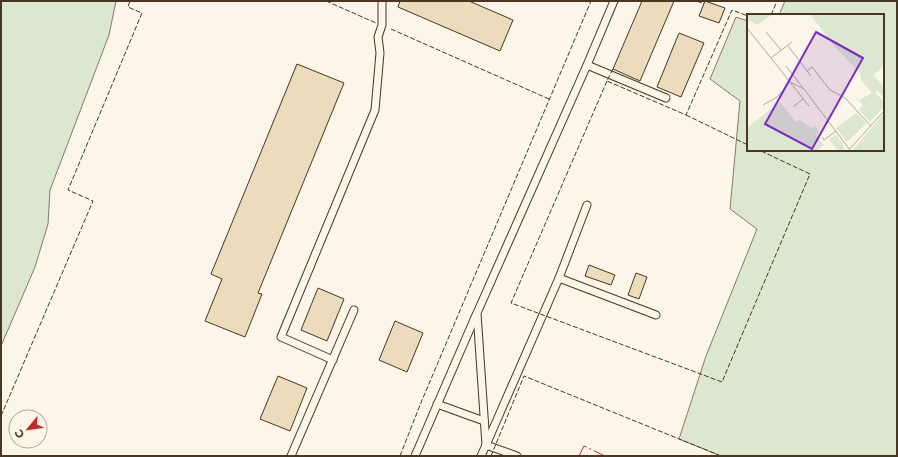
<svg xmlns="http://www.w3.org/2000/svg" width="898" height="457" viewBox="0 0 898 457" font-family="Montserrat,sans-serif">
  <style>
    .green { fill: #dce7d0; stroke: #887966 }
    .building { fill: #ecdcbc; stroke: #4a3520 }
    .lines { fill: none; stroke-linecap: round; stroke-linejoin: round }
    .lane-casing { stroke: #4a3520; stroke-width: 9 }
    .lane { stroke: #fbf6e9; stroke-width: 7 }
    .fence { stroke: #4a3520; stroke-width: 1; stroke-dasharray: 5 2; stroke-linecap: butt }
    .power { stroke: #c62828; stroke-width: 1; stroke-dasharray: 14 3 2 3; stroke-linecap: butt }
    .inset-road { fill: none; stroke: #b4a999; stroke-width: 1 }
    .view { fill: #7b2cbf; fill-opacity: 0.15; stroke: #7b2cbf; stroke-width: 2 }
    .inset-edge { fill: none; stroke: #4a3520; stroke-width: 2 }
  </style>
  <rect width="100%" height="100%" fill="#fbf6e9"/>
  <!-- green -->
  <g class="green">
    <polygon points="1,1 116,1 109,35 50,190 48,224 35,267 1,346"/>
    <polygon points="785,1 897,1 897,456 721,456 679,439 706,356 757,229 730,209 740,101 710,79 736,17 748,21 748,150 883,150 883,15 779,15"/>
  </g>
  <!-- building -->
  <g class="building">
    <polygon points="400,1 469,1 513,20 500,51 398,7"/>
    <polygon points="642,1 674,1 640,81 613,69"/>
    <polygon points="705,1 725,8 719,23 699,16"/>
    <polygon points="679,33 704,43 681,97 657,87"/>
    <polygon points="297,64 344,83 258,293 262,294 245,337 205,321 222,279 211,274"/>
    <polygon points="589,265 615,275 611,285 585,276"/>
    <polygon points="636,273 647,277 639,299 628,295"/>
    <polygon points="318,288 344,299 327,341 301,330"/>
    <polygon points="395,321 423,333 407,372 379,360"/>
    <polygon points="278,376 307,388 290,431 260,419"/>
  </g>
  <g class="lines">
    <!-- lane casing -->
    <g class="lane-casing">
      <g id="lane">
        <polyline points="587,65 666,98"/>
        <polyline points="559,278 656,315"/>
        <polyline points="333,360 281,337 375,110 380,53 378,37 382,25 382,1"/>
        <polyline points="437,404 484,421"/>
        <polyline points="291,456 354,310"/>
        <polyline points="415,456 476,315"/>
        <polyline points="481,456 486,445 477,313 587,65 614,1"/>
        <polyline points="517,456 486,445 559,278 587,205"/>
      </g>
    </g>
    <!-- lane -->
    <use href="#lane" class="lane"/>
    <!-- fence -->
    <g class="fence">
      <polyline points="326,1 376,23"/>
      <polyline points="697,1 704,4"/>
      <polyline points="771,15 777,1"/>
      <polyline points="391,29 549,99"/>
      <polyline points="613,69 607,81 686,115 732,10 748,16"/>
      <polyline points="607,81 511,303 722,382 810,174 759,150"/>
      <polyline points="686,115 748,145"/>
      <polyline points="1,416 93,201 68,190 142,13 128,7 130,1"/>
      <polyline points="400,456 420,405 591,1"/>
      <polyline points="491,456 524,376 721,456"/>
    </g>
    <!-- power -->
    <polyline class="power" points="579,456 584,446 605,456"/>
  </g>
  <!-- overview -->
  <g transform="translate(747 14)">
    <rect width="137" height="137" fill="#fbf6e9"/>
    <path d="M0 0H26L10 11 0 5ZM63 0H137V52L126 61 137 72V84L130 76 128 78 137 88V93L123 108 112 96 116 92 112 86 125 79 114 66V60L87 32ZM33 88 49 108 53 106 64 114 68 112 72 118 69 121 77 131 70 137H0V114ZM109 99 120 109 100 128 89 114ZM137 99V137H105L126 112ZM89 121 96 130 97 137H91L82 125Z" fill="#dce7d0"/>
    <path class="inset-road" d="M0 14 43 68 57 75 103 136M19 18 34 36M41 32 64 62M24 44 45 28M39 52 56 74M60 57 65 53 83 76 98 84 124 112M16 91 30 83 43 68 62 92M46 93 56 85M75 123 77 126 89 117M101 137 137 97"/>
    <path class="view" d="M69 18 116 44 65 135 18 110Z"/>
    <rect width="137" height="137" class="inset-edge"/>
  </g>
  <!-- border -->
  <rect width="898" height="457" fill="none" stroke="#4a3520" stroke-width="4"/>
  <!-- north arrow -->
  <g transform="translate(28 429) rotate(241)"><circle r="19" fill="#fbf6e9" stroke="#b4a999"/>
  <path d="M0-3L7 15L0 10L-7 15Z" fill="#c62828"/>
  <text y="-6" font-size="11" font-weight="bold" text-anchor="middle" fill="#4a3520">С</text>
  </g>
</svg>
